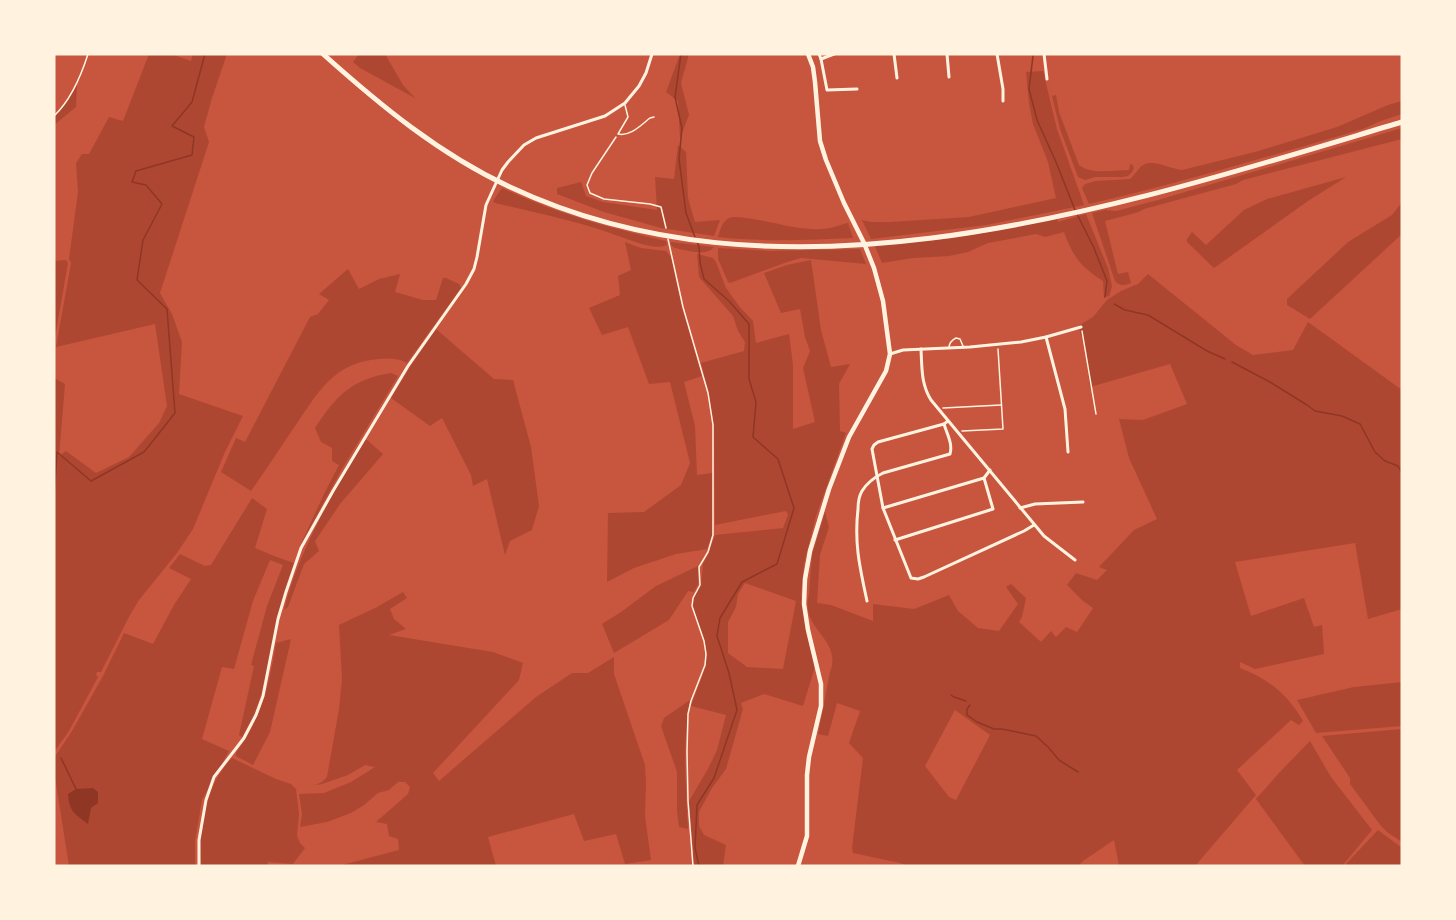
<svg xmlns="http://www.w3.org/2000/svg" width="1456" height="920" viewBox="0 0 1456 920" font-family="'Archivo Narrow',sans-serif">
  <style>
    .green { fill: #ae4732; fill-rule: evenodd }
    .water { fill: #8f3625 }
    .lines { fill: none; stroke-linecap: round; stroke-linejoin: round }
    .stream { stroke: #8f3625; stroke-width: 1.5 }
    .path { stroke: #fff3e0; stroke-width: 1.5 }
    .service { stroke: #fff3e0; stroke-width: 1.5 }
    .minor { stroke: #fff3e0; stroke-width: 3 }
    .tertiary { stroke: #fff3e0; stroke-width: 4.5 }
    .primary { stroke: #fff3e0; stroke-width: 5 }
  </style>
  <rect width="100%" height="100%" fill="#c8553d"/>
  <!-- green -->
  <g class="green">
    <polygon points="149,54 171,54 191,61 193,54 227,54 212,98 204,127 209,142 160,293 172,314 182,342 179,394 243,416 225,452 193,529 177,553 139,600 130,615 101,672 97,672 96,675 98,677 69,731 54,752 54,378 65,384 59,456 66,451 96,473 129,457 159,423 167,406 155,324 56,347 71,263 69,259 78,192 76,163 82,154 89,154 109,117 123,121"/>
    <polygon points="359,54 385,54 403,85 415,98 360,68 353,62"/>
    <polygon points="680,54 689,54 681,83 689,115 680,138 678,101 666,92"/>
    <polygon points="1043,71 1057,129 1084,205 986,225 871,239 862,220 871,222 889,222 969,217 1056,198 1048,162 1033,124 1029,103 1026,72"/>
    <polygon points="77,85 76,107 54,125 54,118 67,102"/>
    <path d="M1056 95 1059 112 1079 165C1091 175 1114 170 1129 170L1130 165 1132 164 1134 168 1132 172 1128 176 1122 177H1095L1085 180 1078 177 1060 129 1052 96Z"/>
    <path d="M1402 101V114L1378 122 1363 129C1272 155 1181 183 1089 204L1082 188 1085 184 1096 181 1130 179C1135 175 1138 168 1143 165 1154 159 1170 169 1182 170L1255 152 1337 127 1388 105Z"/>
    <path d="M1402 128V139L1243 180 1236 184 1144 209 1139 212 1105 221 1118 274 1128 272 1131 283C1124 286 1119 286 1115 281L1092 213 1105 210 1116 211 1158 200Z"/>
    <polygon points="678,145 686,152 688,198 695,222 720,220 714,236 661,228 604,212 557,194 557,188 581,182 586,196 603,202 657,210 655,177 674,179"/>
    <polygon points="1346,177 1308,201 1214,268 1187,242 1187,239 1192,232 1206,245 1244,210 1267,199"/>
    <path d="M502 188C554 213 609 228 666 241L667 245C654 251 631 240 618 236 578 221 536 213 495 203L493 201Z"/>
    <polygon points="1402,202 1402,234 1310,319 1287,305 1287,299 1348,242 1392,215"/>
    <path d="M1086 214 1108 268 1112 286 1109 297 1107 296 1104 298 1103 281C1081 267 1073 257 1064 232L1045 237 1036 234 988 243 968 252 949 256 913 258 882 263 875 246 954 238 1057 219 1058 222Z"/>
    <path d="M732 217C762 217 791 231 821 229 831 229 839 225 848 223L853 238C808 240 763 242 718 237 721 228 722 220 732 217Z"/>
    <polygon points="625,242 641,248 666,251 671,257 682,308 702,376 684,382 695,426 697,475 713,473 713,527 712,535 707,549 676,554 634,568 607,582 608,513 644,512 681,485 690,463 670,382 649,384 628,327 602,335 589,308 620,295 618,276 631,270"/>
    <path d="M670 242 714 247C706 257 686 250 675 248L672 246Z"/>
    <polygon points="718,248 771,251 860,249 866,264 801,258 787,262 730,283 728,282 718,259"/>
    <path d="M697 254 713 258 716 262 726 288 739 306 753 321 756 343 789 334 793 365V429L815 422 803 368 810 351 805 337 800 309 781 313 764 273 787 265 811 260 821 330 831 367 850 364 839 384 840 431 846 433 816 516 804 564 801 595 805 626 815 664 814 670 803 706 764 694 741 703 743 709 726 769 712 788 699 812V826L704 835 726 845 723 866H694L689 801 708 769 717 750 726 715 691 706 706 666 707 654 705 642 693 607 694 598 701 585 703 564 709 552 715 535 783 528 788 515 786 511 715 525 714 426 709 393 701 363 744 351 745 342 738 331 733 316 699 277ZM745 583 796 601 783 669 747 667 728 653V622L736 607 738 594Z"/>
    <polygon points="66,260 68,263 54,343 54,261"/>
    <path d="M348 269 359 289 379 279 400 274 395 292 423 300H436L443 278H446L459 284 461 288 407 363C398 358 389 358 379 359 332 362 317 395 293 429 279 450 265 471 251 491L221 472 236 438 245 442 310 317 318 314 329 300 319 294Z"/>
    <path d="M1148 274 1236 345 1253 355 1293 350 1308 322 1402 390V609L1368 619 1355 543 1235 562 1251 616 1304 598 1314 627 1322 625 1324 654 1255 669 1240 662V668C1269 679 1287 694 1303 721L1299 725 1291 720 1237 770 1256 795 1195 866H1119L1114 840 1083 861 1078 866H907L900 863 853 853 852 848 863 758 849 743 860 711 837 703 828 736 818 734 830 672C843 639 799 629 809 595L812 555 825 512 829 527 820 555 817 603 831 605 873 621V604L914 609 949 595 958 611 978 628 999 631 1018 604 1006 587 1011 584 1026 598 1022 617 1019 622 1041 642 1051 631 1056 637 1066 627 1077 632 1093 608 1083 601 1067 585 1076 573 1097 580 1107 570 1099 567 1134 530 1157 519 1129 458 1119 419 1143 420 1187 404 1170 364 1090 387 1084 343 1078 326 1093 317 1107 300 1121 291 1138 284ZM955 710 990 735 956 800 949 797 925 766Z"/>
    <polygon points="436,329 494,379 513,380 531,447 539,506 532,530 510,541 505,555 487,479 473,486 471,475 442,418 430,426 391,398 410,367"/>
    <path d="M391 373 398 376 342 469 299 548 325 492 339 465 332 461V448L321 442 315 428C336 396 352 379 391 373Z"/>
    <path d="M364 440H367L383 454 340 504 315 541 319 551 304 564 288 607 284 610C299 549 333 494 364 440Z"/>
    <polygon points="252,498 267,509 255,548 274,556 294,563 284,592 261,695 254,715 242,737 239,735 254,666 251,665 267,606 283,565 270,560 253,601 234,669 222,667 202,739 229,751 202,800 195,841 195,866 69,866 54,771 54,758 72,731 103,676 124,633 153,644 174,605 191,579 169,568 180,554 205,566 211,565"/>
    <polygon points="698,566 698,584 694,592 688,591 669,620 614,653 602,624 621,612 656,586"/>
    <polygon points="403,592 407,598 390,609 394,619 406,629 389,635 493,652 523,663 519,680 433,773 439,781 536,697 572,673 588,673 614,657 614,674 645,765 646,783 645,816 651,860 625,864 616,834 584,841 574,814 488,837 496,866 338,866 399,850 398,839 389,836 387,824 376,822 408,794 410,787 405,782 398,782 389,790 378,793 364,805 351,813 327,822 300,827 302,814 299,794 324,793 351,782 375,767 365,765 348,775 322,784 315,785 322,782 327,777 339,709 342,679 339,625 377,607"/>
    <path d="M291 639 270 732 253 765 236 756V753C262 716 269 687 276 643Z"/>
    <polygon points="1402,682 1402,726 1316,733 1297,700 1354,687"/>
    <path d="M690 700C682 742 686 787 688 829L679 827 677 811V772L661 726 664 718Z"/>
    <polygon points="1402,729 1402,842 1387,832 1381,826 1350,784 1350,778 1322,736"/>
    <polygon points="1310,741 1331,777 1372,830 1342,866 1305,866 1256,799 1279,773"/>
    <path d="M232 758 276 779 291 784 296 789 299 814 297 836 300 843 305 848 293 864 268 862 267 866H201C197 830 206 784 232 758Z"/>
    <polygon points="1378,830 1402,848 1402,866 1344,866"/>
  </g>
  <!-- water -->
  <path class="water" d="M93 788 98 792V803L91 808 88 824C75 814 69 812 68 794L76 789Z"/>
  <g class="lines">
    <!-- stream -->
    <g class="stream">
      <polyline points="681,54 675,97 682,128 679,159 686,213 695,237"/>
      <polyline points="1033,56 1029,89 1037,120 1056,162 1075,210"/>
      <polyline points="1077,214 1094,248 1107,281 1105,297"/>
      <polyline points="697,242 699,247 700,262 704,279 729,301 749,324 749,379 756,402 753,437 778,459 794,508 777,564 742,582 720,618 717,636 729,673 737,710 714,778 697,805 695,848 699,866"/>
      <polyline points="1114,304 1125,310 1148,315 1207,351 1225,359"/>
      <polyline points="1232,362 1270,382 1307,405 1315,411 1342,416 1360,424 1375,452 1385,461 1398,466 1402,473"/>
      <polyline points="54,498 57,452 91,481 144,452 175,413 167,309 137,280 143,240 162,204 146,185 132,182 136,171 192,155 194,137 172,126 192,102 205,54"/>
      <polyline points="951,695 954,697 966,701"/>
      <polyline points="970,705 967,709 967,715 977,722 994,729 1002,729 1036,736 1048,747 1059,760 1078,772"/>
      <polyline points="61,758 76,789"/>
    </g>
    <!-- path -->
    <g class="path">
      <polyline points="616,137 592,173 587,185 590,193 604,199 650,204 661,207 666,228"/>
      <polyline points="668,239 683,307 708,393 713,425 713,535 708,552 699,567 700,585 693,598 692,606 704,641 706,654 705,665 691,701 688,714 687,752 688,801 693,866"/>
      <polyline points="1082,331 1096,414"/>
      <polyline points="943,408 1001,405"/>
      <polyline points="962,431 1003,429 998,349"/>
    </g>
    <!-- service -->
    <g class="service">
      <path d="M625 105 628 117 618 134C630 137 641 125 650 118L654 117"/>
      <path d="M54 116C71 100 81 76 88 54"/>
      <path d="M949 348C949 343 952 340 956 338L960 339 963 346"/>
    </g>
    <!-- minor -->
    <g class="minor">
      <polyline points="819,54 821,59 827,90 857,89"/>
      <polyline points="894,54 897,78"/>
      <polyline points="947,54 949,77"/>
      <polyline points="997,54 1003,89 1003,101"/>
      <polyline points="1044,54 1047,79"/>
      <polyline points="821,59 834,54"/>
      <polyline points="1046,337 1065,409 1068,452"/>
      <path d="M921 349C922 368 921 384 931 400L1044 536 1075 560"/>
      <polyline points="890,354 903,350 970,347 1021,342 1046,337 1081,327"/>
      <polyline points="948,421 944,424 878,442 874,445 872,449 883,508 911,578 918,579 924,577 1024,531 1034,525"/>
      <polyline points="883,508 984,478 990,470"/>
      <polyline points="1020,508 1035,504 1083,502"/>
      <polyline points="895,540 993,509 984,478"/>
      <path d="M867 601C860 568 854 544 858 509 858 503 859 496 862 491 867 483 875 477 883 473L950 454C953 444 947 434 944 424"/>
      <polyline points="199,866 199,840 206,800 214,777 244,738 256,715 263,696 278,619 286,592 301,548 333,491 408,366 466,284 474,269 477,257 486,205 502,170 508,162 524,145 536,138 605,116 625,103 639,86 646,73 652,54"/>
    </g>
    <!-- tertiary -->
    <polyline class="tertiary" points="798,866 807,836 807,775 809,757 821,706 821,684 808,630 804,604 805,579 810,551 829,489 849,437 886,371 890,354 883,301 874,268 864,243 844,203 826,160 820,141 815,82 813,67 808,54"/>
    <!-- primary -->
    <path class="primary" d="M323 54C380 105 439 154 510 187 789 318 1124 205 1402 122"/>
  </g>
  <!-- border -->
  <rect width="1456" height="920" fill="none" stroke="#fff3e0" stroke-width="111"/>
</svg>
